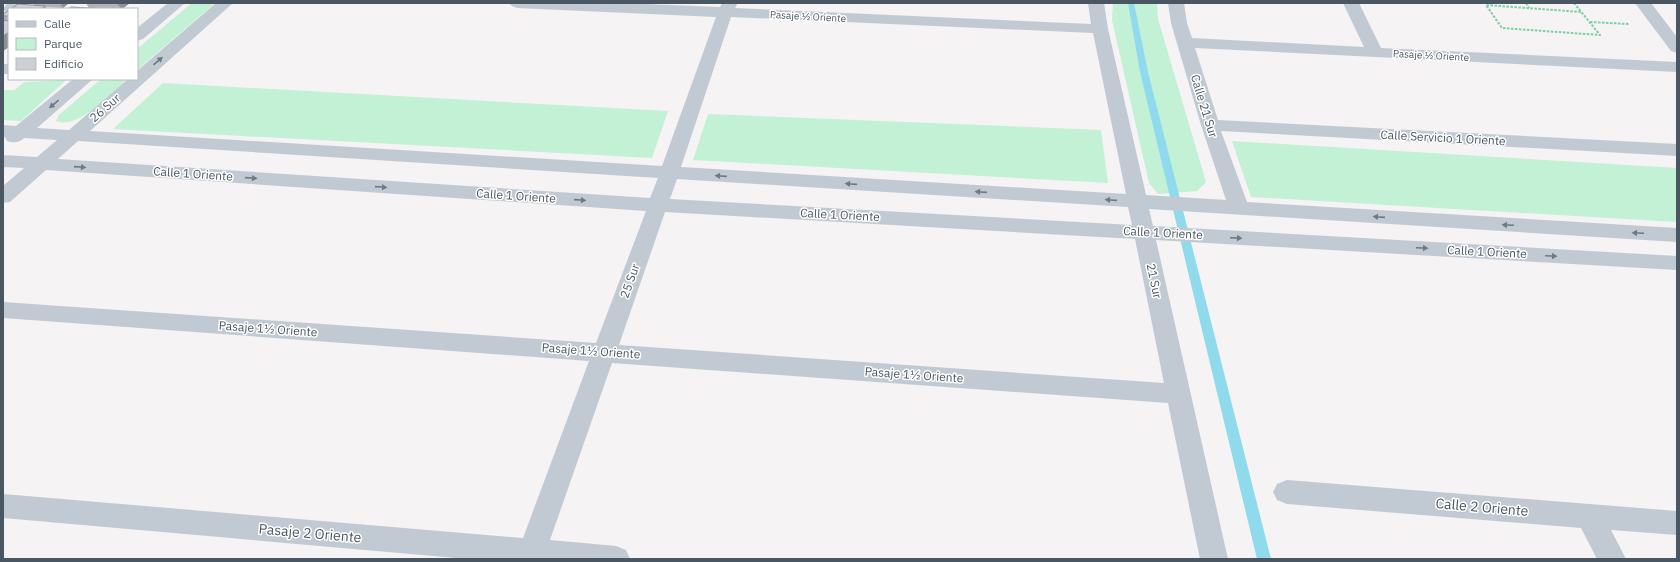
<svg xmlns="http://www.w3.org/2000/svg" width="1680" height="562" viewBox="0 0 1680 562" font-family="'IBM Plex Sans',sans-serif">
  <style>
    .green { fill: #c3f1d5 }
    .lines { fill: none; stroke-linecap: round; stroke-linejoin: round }
    .stream { fill: #90daee; fill-rule: evenodd }
    .path { stroke: #7ad0a6; stroke-width: 2; stroke-dasharray: 2.5 1.5; stroke-linecap: butt }
    .minor { fill: #c1cad2; fill-rule: evenodd }
    .wall { fill: #b0b2b7 }
    .shaded-wall { fill: #909195 }
    .building { fill: #cdcfd5; stroke: #909195 }
    .oneway { fill: #6e7983 }
    .labels { text-anchor: middle; stroke-width: 3; stroke-linejoin: round; paint-order: stroke }
    .far-street-label { font-size: 10px; fill: #4a5661; stroke: #fff }
    .street-label { font-size: 12px; fill: #4a5661; stroke: #fff }
    .near-street-label { font-size: 14px; fill: #4a5661; stroke: #fff }
  </style>
  <rect width="100%" height="100%" fill="#f5f3f3"/>
  <!-- green -->
  <g class="green">
    <polygon points="192,3 215,3 137,70 137,49"/>
    <polygon points="1113,3 1157,3 1158,19 1206,182 1197,191 1158,194 1149,183 1112,20"/>
    <path d="M101 79H127C111 93 79 130 56 121L59 115Z"/>
    <polygon points="66,80 21,121 3,120 3,90 14,90 25,82"/>
    <polygon points="163,83 668,111 652,158 113,129"/>
    <polygon points="708,114 1101,130 1108,183 693,160"/>
    <polygon points="1232,141 1677,168 1677,222 1251,197"/>
  </g>
  <g class="lines">
    <!-- stream -->
    <polygon class="stream" points="1128,3 1134,3 1148,72 1271,559 1257,559 1140,72"/>
    <!-- path -->
    <g class="path">
      <polyline points="1526,3 1529,8"/>
      <polyline points="1574,3 1600,35 1502,28 1486,5 1581,12"/>
      <polyline points="1590,22 1629,24"/>
    </g>
    <!-- minor -->
    <g class="minor">
      <polygon points="8,3 26,3 20,9 9,9 9,13 3,10 5,6"/>
      <polygon points="168,3 185,3 143,39 137,41 137,28"/>
      <path d="M216 3H233L90 131 662 166 716 17 517 8 512 6 509 3H621L720 7 722 3H738L735 8 1091 24 1088 3H1104L1108 29 1146 195 1226 200 1201 125 1171 23 1168 3H1184L1187 23 1192 38 1364 47 1343 3H1359L1381 48 1677 62V72L1195 48 1218 120 1677 144V156L1221 131 1247 202 1677 228V242L1149 209 1153 226 1677 256V270L1156 240 1228 559H1200L1168 403 612 363 550 540 616 546 626 550 630 559H467L3 518V494L523 538 589 361 3 318V302L596 343 646 211 46 170 10 202 3 203V186L24 168 3 167V155L37 157 57 140 24 138C19 143 14 143 7 141L5 137H3V125L16 126 73 79H93L37 128 69 130 128 79H137V71ZM731 17 1093 33 1126 194 681 167ZM78 141 658 178 650 198 58 159ZM677 179 1128 207 1132 225 670 199ZM665 212 1135 239 1164 383 619 345Z"/>
      <polygon points="1635,3 1651,3 1677,37 1677,53 1671,51"/>
      <rect x="3" y="64" width="6" height="10"/>
      <polygon points="1287,480 1677,511 1677,535 1611,530 1626,559 1597,559 1581,528 1287,504 1277,500 1273,492 1277,484"/>
    </g>
  </g>
  <!-- wall -->
  <g class="wall">
    <polygon points="33,3 69,3 63,8 46,7 34,5"/>
    <polygon points="86,3 130,3 122,9 68,9 89,8"/>
    <polygon points="9,10 9,47 3,51 3,20 4,20 3,19 3,14"/>
  </g>
  <!-- shaded-wall -->
  <g class="shaded-wall">
    <polygon points="60,3 69,3 63,8"/>
    <polygon points="117,3 130,3 122,9 121,9"/>
    <polygon points="45,6 47,9 41,9"/>
    <polygon points="9,32 9,47 3,51 3,36"/>
  </g>
  <!-- building -->
  <g class="building">
    <polygon points="18,4 45,6 41,9 11,9"/>
    <polygon points="71,7 105,9 68,9"/>
    <polygon points="9,10 9,16 3,16 3,14"/>
    <polygon points="3,20 9,21 9,32 3,36"/>
  </g>
  <!-- one-way arrows -->
  <defs><path id="oneway-solid" d="M-6-.8H1V-3.2L6.5 0L1 3.2V.8H-6Z"/></defs>
  <g class="oneway">
    <use href="#oneway-solid" transform="translate(158 61) rotate(-41)"/>
    <use href="#oneway-solid" transform="translate(54 104) rotate(140)"/>
    <use href="#oneway-solid" transform="translate(80 167) rotate(4)"/>
    <use href="#oneway-solid" transform="translate(721 176) rotate(-176)"/>
    <use href="#oneway-solid" transform="translate(251 178) rotate(4)"/>
    <use href="#oneway-solid" transform="translate(851 184) rotate(-176)"/>
    <use href="#oneway-solid" transform="translate(381 187) rotate(4)"/>
    <use href="#oneway-solid" transform="translate(981 192) rotate(-176)"/>
    <use href="#oneway-solid" transform="translate(580 200) rotate(4)"/>
    <use href="#oneway-solid" transform="translate(1111 200) rotate(-176)"/>
    <use href="#oneway-solid" transform="translate(1379 217) rotate(-176)"/>
    <use href="#oneway-solid" transform="translate(1508 225) rotate(-177)"/>
    <use href="#oneway-solid" transform="translate(1638 233) rotate(-177)"/>
    <use href="#oneway-solid" transform="translate(1236 238) rotate(3)"/>
    <use href="#oneway-solid" transform="translate(1422 248) rotate(3)"/>
    <use href="#oneway-solid" transform="translate(1551 256) rotate(3)"/>
  </g>
  <g class="labels">
    <!-- far-street labels -->
    <g class="far-street-label">
      <text transform="translate(808 16) rotate(3)" y="4">Pasaje ½ Oriente</text>
      <text transform="translate(1431 55) rotate(3)" y="4">Pasaje ½ Oriente</text>
    </g>
    <!-- street labels -->
    <g class="street-label">
      <text transform="translate(1204 106) rotate(73)" y="4">Calle 21 Sur</text>
      <text transform="translate(105 108) rotate(-41)" y="4">26 Sur</text>
      <text transform="translate(1443 138) rotate(3)" y="4">Calle Servicio 1 Oriente</text>
      <text transform="translate(193 174) rotate(4)" y="4">Calle 1 Oriente</text>
      <text transform="translate(516 196) rotate(4)" y="4">Calle 1 Oriente</text>
      <text transform="translate(840 215) rotate(3)" y="4">Calle 1 Oriente</text>
      <text transform="translate(1163 233) rotate(3)" y="4">Calle 1 Oriente</text>
      <text transform="translate(1487 252) rotate(3)" y="4">Calle 1 Oriente</text>
      <text transform="translate(630 281) rotate(-70)" y="4">25 Sur</text>
      <text transform="translate(1154 281) rotate(78)" y="4">21 Sur</text>
      <text transform="translate(268 329) rotate(4)" y="4">Pasaje 1½ Oriente</text>
      <text transform="translate(591 351) rotate(4)" y="4">Pasaje 1½ Oriente</text>
      <text transform="translate(914 375) rotate(4)" y="4">Pasaje 1½ Oriente</text>
    </g>
    <!-- near-street labels -->
    <g class="near-street-label">
      <text transform="translate(1482 507) rotate(5)" y="5">Calle 2 Oriente</text>
      <text transform="translate(310 533) rotate(5)" y="5">Pasaje 2 Oriente</text>
    </g>
  </g>
  <!-- border -->
  <rect width="1680" height="562" fill="none" stroke="#4a5661" stroke-width="8"/>
  <!-- legend -->
  <rect x="8" y="8" width="130" height="72" fill="#ffffff" stroke="#b7bbc0"/>
  <rect x="16" y="21" width="20" height="6" fill="#c1cad2" stroke="#b7bbc0"/>
  <text x="44" y="28" font-size="12" fill="#4a5661">Calle</text>
  <rect x="16" y="38" width="20" height="12" fill="#c3f1d5" stroke="#b7bbc0"/>
  <text x="44" y="48" font-size="12" fill="#4a5661">Parque</text>
  <rect x="16" y="58" width="20" height="12" fill="#cdcfd5" stroke="#b7bbc0"/>
  <text x="44" y="68" font-size="12" fill="#4a5661">Edificio</text>
</svg>
